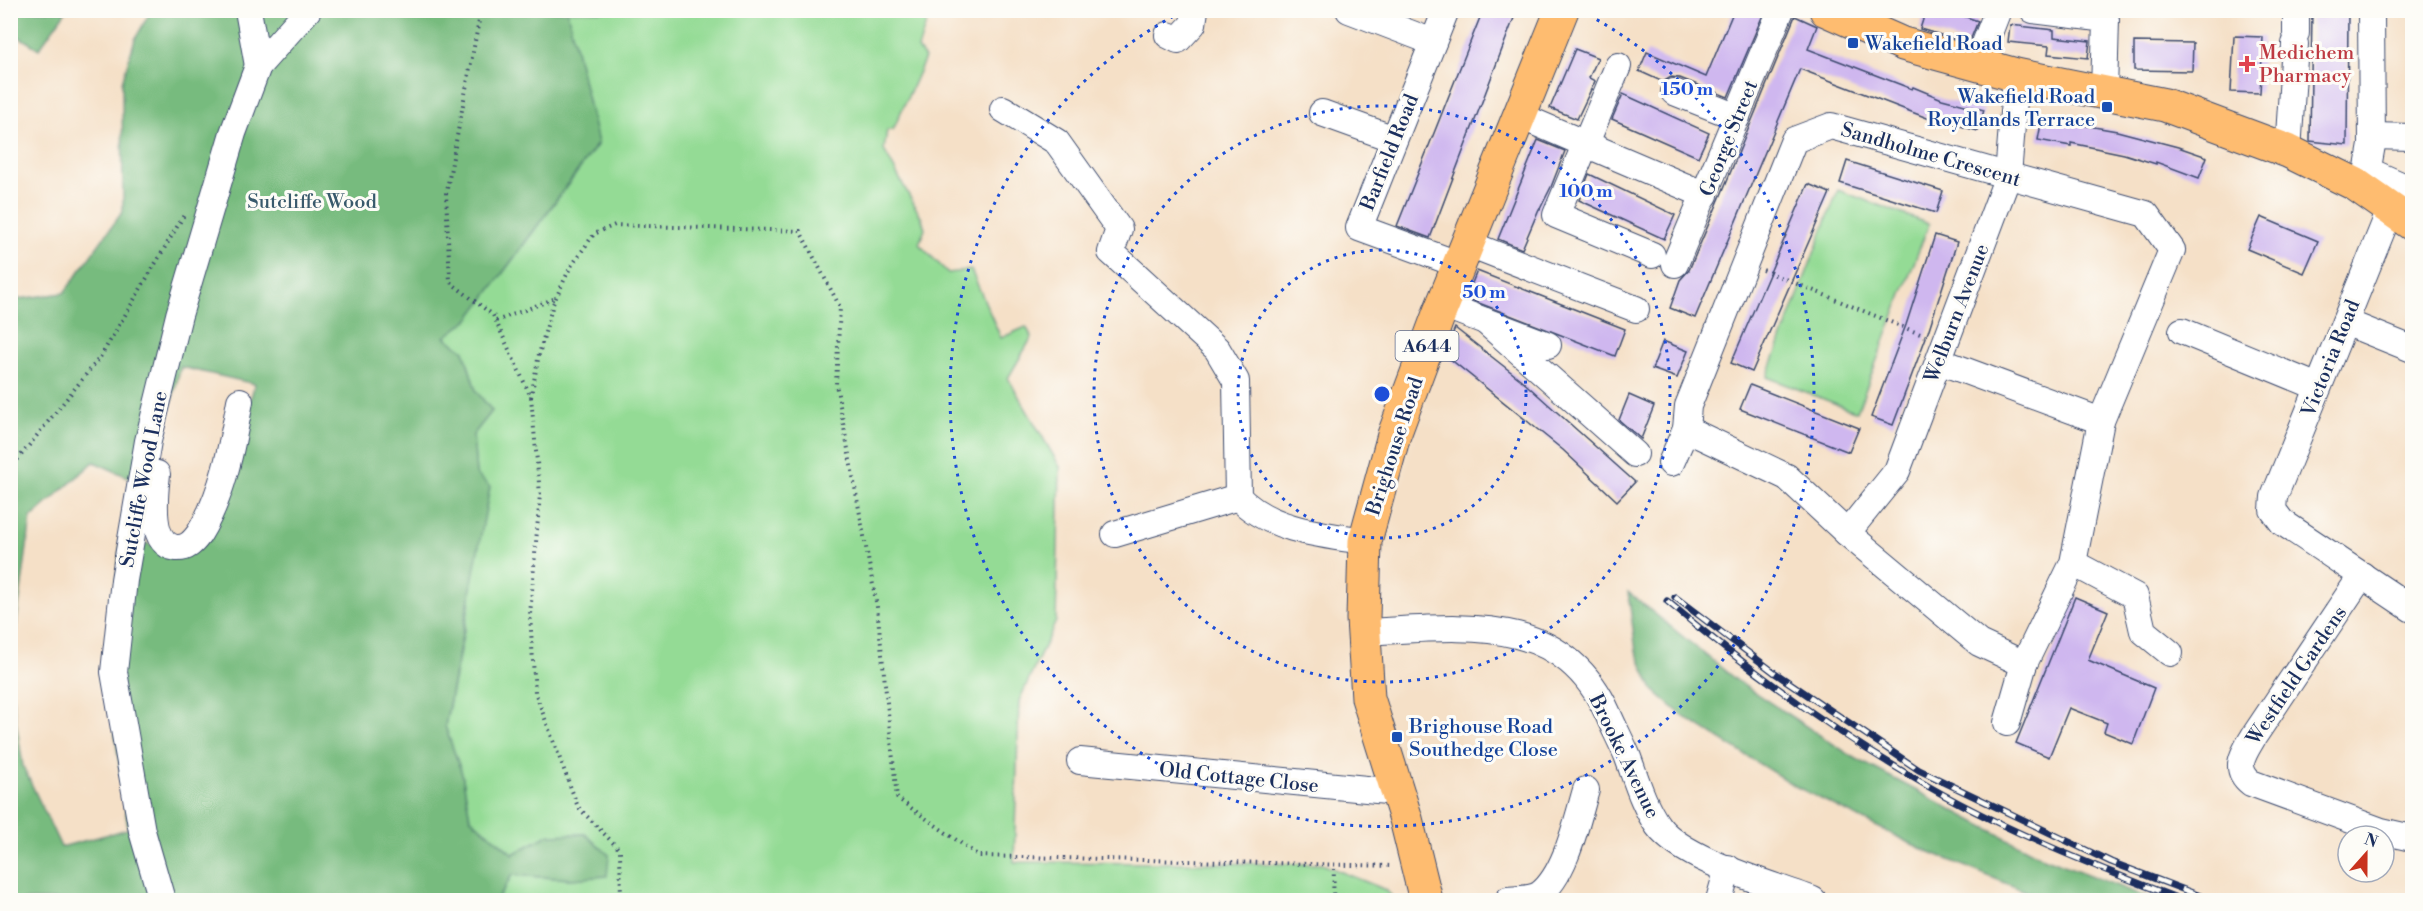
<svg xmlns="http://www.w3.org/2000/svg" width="2423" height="911" viewBox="0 0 2423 911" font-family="'Libre Bodoni',serif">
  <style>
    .green { fill: #94db95; stroke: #58857a; stroke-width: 1.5 }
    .forest { fill: #77bb7e; stroke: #49756e; stroke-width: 1.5 }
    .building { fill: #cfb7ef }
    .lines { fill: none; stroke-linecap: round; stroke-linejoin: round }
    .minor-casing { stroke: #3c4a6e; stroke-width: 28 }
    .major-casing { stroke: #3c4a6e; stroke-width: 35 }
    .path { stroke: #3c4a6e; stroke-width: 4; stroke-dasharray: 1.5 4.5; stroke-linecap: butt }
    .minor { stroke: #fff; stroke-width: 26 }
    .major { stroke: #febc70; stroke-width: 33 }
    .rail-casing { stroke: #1b2f5e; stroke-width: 7 }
    .rail { stroke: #fdfcf7; stroke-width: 4.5; stroke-dasharray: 14; stroke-linecap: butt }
    .ring { fill: none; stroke: #1d4ed8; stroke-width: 3; stroke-dasharray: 3 6 }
    .transit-dot { fill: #1a4fb4; stroke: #fdfcf7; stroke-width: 2 }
    .health-dot { fill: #e0444e; stroke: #fdfcf7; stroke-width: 2 }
    .labels { text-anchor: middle; stroke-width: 6; stroke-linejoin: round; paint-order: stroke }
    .shield { fill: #fdfcf7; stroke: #5f6c8c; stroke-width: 1.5 }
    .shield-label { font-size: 18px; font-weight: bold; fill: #1b2f5e }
    .transit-label { font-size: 20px; fill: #164399; stroke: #fdfcf7; text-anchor: start }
    .health-label { font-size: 20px; fill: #be3a42; stroke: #fdfcf7; text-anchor: start }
    .street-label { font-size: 20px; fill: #1b2f5e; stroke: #fdfcf7 }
    .park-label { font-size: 20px; fill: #395a6c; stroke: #fdfcf7 }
    .centre { fill: #1d4ed8; stroke: #fdfcf7; stroke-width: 3 }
    .ring-label { font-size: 18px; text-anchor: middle; font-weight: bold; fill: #1d4ed8; stroke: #fdfcf7; stroke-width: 6; stroke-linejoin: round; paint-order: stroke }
  </style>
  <rect width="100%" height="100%" fill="#fdfcf7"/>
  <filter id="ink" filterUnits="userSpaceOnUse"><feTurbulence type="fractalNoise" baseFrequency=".0167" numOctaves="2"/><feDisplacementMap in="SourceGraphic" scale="12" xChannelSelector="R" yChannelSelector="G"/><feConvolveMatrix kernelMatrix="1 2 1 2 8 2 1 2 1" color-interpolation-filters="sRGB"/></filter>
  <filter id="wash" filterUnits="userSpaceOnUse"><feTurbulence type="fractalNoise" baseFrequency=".008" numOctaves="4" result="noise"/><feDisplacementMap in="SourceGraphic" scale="24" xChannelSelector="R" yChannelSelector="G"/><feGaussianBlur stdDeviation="1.35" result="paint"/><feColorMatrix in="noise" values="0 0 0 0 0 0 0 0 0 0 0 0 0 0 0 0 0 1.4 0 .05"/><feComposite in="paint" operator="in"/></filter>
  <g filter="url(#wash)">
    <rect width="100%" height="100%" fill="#f5e0c7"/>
    <!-- green -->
    <g class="green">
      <polygon points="567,11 930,11 918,49 925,58 893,130 887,130 884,150 922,219 925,229 919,244 948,273 971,270 1001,338 1026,327 1032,337 1008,378 1060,467 1056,621 1019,701 1014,862 1322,864 1386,890 1395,900 497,900 512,875 572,879 609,855 585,834 548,835 513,854 470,818 462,774 445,726 470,601 476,475 473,435 492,411 476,391 464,351 445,337 469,319 598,144"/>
      <polygon points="1838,190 1929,224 1857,412 1767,377"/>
    </g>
    <!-- forest -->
    <g class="forest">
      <polygon points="10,11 11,10 66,11 39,49 11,32"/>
      <polygon points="151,11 567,11 598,143 469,319 445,337 464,351 476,391 492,411 473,435 476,474 490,487 445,726 462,774 470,818 513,854 548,835 585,834 609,855 607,876 572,879 512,875 497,900 11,900 11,689 23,766 61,847 128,829 107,674 121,536 176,552 208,533 255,384 181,367 148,486 94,462 31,518 11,665 11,300 64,293 123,211 122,82 135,39"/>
      <polygon points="1628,592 1740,683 1853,757 2036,854 2153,900 2047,900 1920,848 1795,786 1684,717 1653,690 1636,651"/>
    </g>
    <g id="blocks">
      <!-- building -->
      <g class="building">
        <polygon points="1483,10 1517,10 1430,238 1397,226"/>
        <polygon points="1734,10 1765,10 1728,97 1680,78 1671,77 1663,82 1639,71 1647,52 1706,77"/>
        <polygon points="1926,10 1946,10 1978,21 1969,43 1920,29"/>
        <polygon points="2312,10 2348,10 2347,145 2310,141"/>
        <polygon points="1795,16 1817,26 1808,49 1912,89 1913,87 1942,99 1984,110 1978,131 1936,119 1935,121 1800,69 1695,318 1670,308 1680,280 1689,270 1719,200"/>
        <polygon points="2010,25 2054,30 2054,37 2090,41 2088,58 2048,54 2049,46 2008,42"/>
        <polygon points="2234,36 2263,37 2260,93 2231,92"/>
        <polygon points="2134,42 2193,43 2192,71 2134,70"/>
        <polygon points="1575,49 1598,58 1589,78 1595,81 1577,119 1550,108"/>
        <polygon points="1623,94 1709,133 1698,157 1612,119"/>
        <polygon points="2042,118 2117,131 2178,147 2207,157 2199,178 2156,162 2156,164 2124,154 2071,143 2071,146 2038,140"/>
        <polygon points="1538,140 1565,151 1551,187 1540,209 1539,209 1522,249 1498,239"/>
        <polygon points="1847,161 1943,191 1936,213 1840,183"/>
        <polygon points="1589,174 1675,215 1664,239 1579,200"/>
        <polygon points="1808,184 1830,193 1752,372 1731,363"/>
        <polygon points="2261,217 2318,241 2304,273 2247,249"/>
        <polygon points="1935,235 1957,242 1928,332 1893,425 1871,417 1906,325"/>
        <polygon points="1477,271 1625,329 1615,356 1466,298"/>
        <polygon points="1455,328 1520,379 1635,482 1617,501 1563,450 1444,354"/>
        <polygon points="1663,341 1688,351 1677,378 1652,369"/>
        <polygon points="1750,385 1859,428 1849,452 1740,409"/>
        <polygon points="1629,395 1654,406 1641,439 1619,420"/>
        <polygon points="2075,597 2108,611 2088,660 2154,688 2133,744 2104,732 2107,723 2069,708 2049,757 2016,743"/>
      </g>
    </g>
  </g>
  <g filter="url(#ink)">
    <use href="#blocks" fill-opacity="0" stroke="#3c4a6e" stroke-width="1.5"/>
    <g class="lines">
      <!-- minor casing -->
      <g class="minor-casing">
        <g id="minor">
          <polyline points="248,10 258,66"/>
          <polyline points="1349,10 1433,42"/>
          <polyline points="1446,10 1359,228 1460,265"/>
          <polyline points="2033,10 2106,19 2104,93"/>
          <polyline points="2296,33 2296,10"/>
          <polyline points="1168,35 1178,40 1193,24 1195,10"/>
          <polyline points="1977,64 1998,10"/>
          <polyline points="1618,66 1556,215 1652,255"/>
          <polyline points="1674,92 1737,117"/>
          <path d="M1003 109 1057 142 1119 229 1111 252 1217 349 1236 381 1238 497C1269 530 1322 535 1365 541"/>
          <polyline points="1322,113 1394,139"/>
          <polyline points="1520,116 1705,195"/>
          <polyline points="2372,136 2412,137"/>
          <polyline points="2288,151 2295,44"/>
          <polyline points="2369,171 2412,190"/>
          <polyline points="2364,190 2372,145 2371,10"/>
          <polyline points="2391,208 2274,497 2273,510 2282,522 2412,609"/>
          <polyline points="1469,244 1636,309"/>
          <polyline points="1675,264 1781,10"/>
          <polyline points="1443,305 1548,345"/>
          <polyline points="1485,321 1635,454"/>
          <polyline points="2345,322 2412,349"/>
          <polyline points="2182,331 2318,387"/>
          <polyline points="1939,361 2101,421"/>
          <polyline points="1686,429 1787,477 1847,533 1979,643 2024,664"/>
          <polyline points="1671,463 1686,429 1688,406 1794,140 1831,126 2146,214 2172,250 2101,421 2073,563 2024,664 2007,723"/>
          <path d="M157 474C155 494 148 544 176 548 187 549 193 542 199 534 223 495 232 446 240 401"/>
          <polyline points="1847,533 1897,471 2008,176 2016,75"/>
          <polyline points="1115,534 1238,497"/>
          <polyline points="2073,563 2135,596 2143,631 2170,653"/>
          <path d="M2362 575 2254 736C2244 753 2232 768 2251 783L2381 831 2412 838"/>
          <path d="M1364 632C1458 628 1561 609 1608 714 1614 728 1621 741 1627 755 1636 779 1643 805 1658 826 1684 861 1772 884 1813 900"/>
          <polyline points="1080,761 1397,792"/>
          <polyline points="162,900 142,831 114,672 124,580 148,441 179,315 233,133 258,66 308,10"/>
          <path d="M1508 900C1517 899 1533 899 1540 894 1566 874 1577 820 1586 790"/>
          <polyline points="1719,900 1728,868"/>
        </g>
      </g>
      <!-- major casing -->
      <g class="major-casing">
        <g id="major">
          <polyline points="1826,10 1903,44 2016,75 2165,105 2288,151 2355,184 2412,224"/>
          <polyline points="1426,900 1406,819 1368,698 1363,619 1365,541 1394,435 1439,314 1562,10"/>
        </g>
      </g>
      <!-- path -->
      <g class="path">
        <polyline points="481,10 446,194 450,282 493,315 531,397 540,494 530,615 535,692 578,807 620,850 621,900"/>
        <polyline points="1763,270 1925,336"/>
        <polyline points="496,321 556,298"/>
        <polyline points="531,397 539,354 553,304 570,268 594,234 615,225 800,231 840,307 836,384 877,607 897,798 979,856 1393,866"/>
        <polyline points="10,469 101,356 184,215"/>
        <polyline points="1333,900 1334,869"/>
      </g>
      <!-- minor -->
      <use href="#minor" class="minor"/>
      <!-- major -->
      <use href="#major" class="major"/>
      <!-- rail casing -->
      <g class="rail-casing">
        <g id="rail">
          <polyline points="1675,597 1775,673 1919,770 2111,862 2211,900"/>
          <path d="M1667 601C1744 666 1827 727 1914 778 1998 828 2091 865 2182 900"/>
        </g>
      </g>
      <!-- rail -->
      <use href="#rail" class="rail"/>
    </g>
  </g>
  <!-- distance rings -->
  <g class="ring">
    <circle cx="1382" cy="394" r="144"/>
    <circle cx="1382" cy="394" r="288"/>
    <path d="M1581 11A432 432 0 1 1 1183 11"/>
  </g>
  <!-- markers -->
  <g class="transit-dot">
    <rect x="1847" y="37" width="12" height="12" rx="3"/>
    <rect x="2101" y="101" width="12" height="12" rx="3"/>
    <rect x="1391" y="731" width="12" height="12" rx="3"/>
  </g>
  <path class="health-dot" d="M2244 55h6v6h6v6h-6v6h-6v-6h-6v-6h6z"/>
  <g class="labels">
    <!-- shield labels -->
    <rect class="shield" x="1395.5" y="331" width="63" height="30" rx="4.5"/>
    <g class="shield-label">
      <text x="1427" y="352">A644</text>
    </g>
    <!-- transit labels -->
    <g class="transit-label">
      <text x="1865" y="50">Wakefield Road</text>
      <text x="2095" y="103" text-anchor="end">Wakefield Road<tspan x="2095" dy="23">Roydlands Terrace</tspan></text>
      <text x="1409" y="733">Brighouse Road<tspan x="1409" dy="23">Southedge Close</tspan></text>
    </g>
    <!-- health labels -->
    <g class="health-label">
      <text x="2259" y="59">Medichem<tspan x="2259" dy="23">Pharmacy</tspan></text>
    </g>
    <!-- street labels -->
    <g class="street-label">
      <text transform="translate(1728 138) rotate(-68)" y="7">George Street</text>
      <text transform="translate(1389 152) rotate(-68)" y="7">Barfield Road</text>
      <text transform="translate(1931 154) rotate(16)" y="7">Sandholme Crescent</text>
      <text transform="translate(1956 313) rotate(-69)" y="7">Welburn Avenue</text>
      <text transform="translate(2330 358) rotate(-68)" y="7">Victoria Road</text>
      <text transform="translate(1394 446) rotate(-72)" y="7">Brighouse Road</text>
      <text transform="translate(143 479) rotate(-79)" y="7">Sutcliffe Wood Lane</text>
      <text transform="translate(2296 675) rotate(-56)" y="7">Westfield Gardens</text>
      <text transform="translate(1625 756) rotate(64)" y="7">Brooke Avenue</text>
      <text transform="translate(1239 777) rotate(6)" y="7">Old Cottage Close</text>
    </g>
    <!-- park labels -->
    <g class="park-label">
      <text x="312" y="208">Sutcliffe Wood</text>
    </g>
  </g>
  <circle cx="1382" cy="394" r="9" class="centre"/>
  <g class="ring-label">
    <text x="1687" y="95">150 m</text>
    <text x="1586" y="197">100 m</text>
    <text x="1484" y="298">50 m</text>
  </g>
  <!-- margin -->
  <rect width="2423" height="911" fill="none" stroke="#fdfcf7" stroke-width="36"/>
  <!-- north arrow -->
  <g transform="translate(2366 854) rotate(21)"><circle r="28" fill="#fdfcf7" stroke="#a3aaba" stroke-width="1.5"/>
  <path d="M0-4.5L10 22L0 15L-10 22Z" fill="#c8321e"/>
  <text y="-9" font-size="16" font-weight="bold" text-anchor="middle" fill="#1b2f5e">N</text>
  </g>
</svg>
